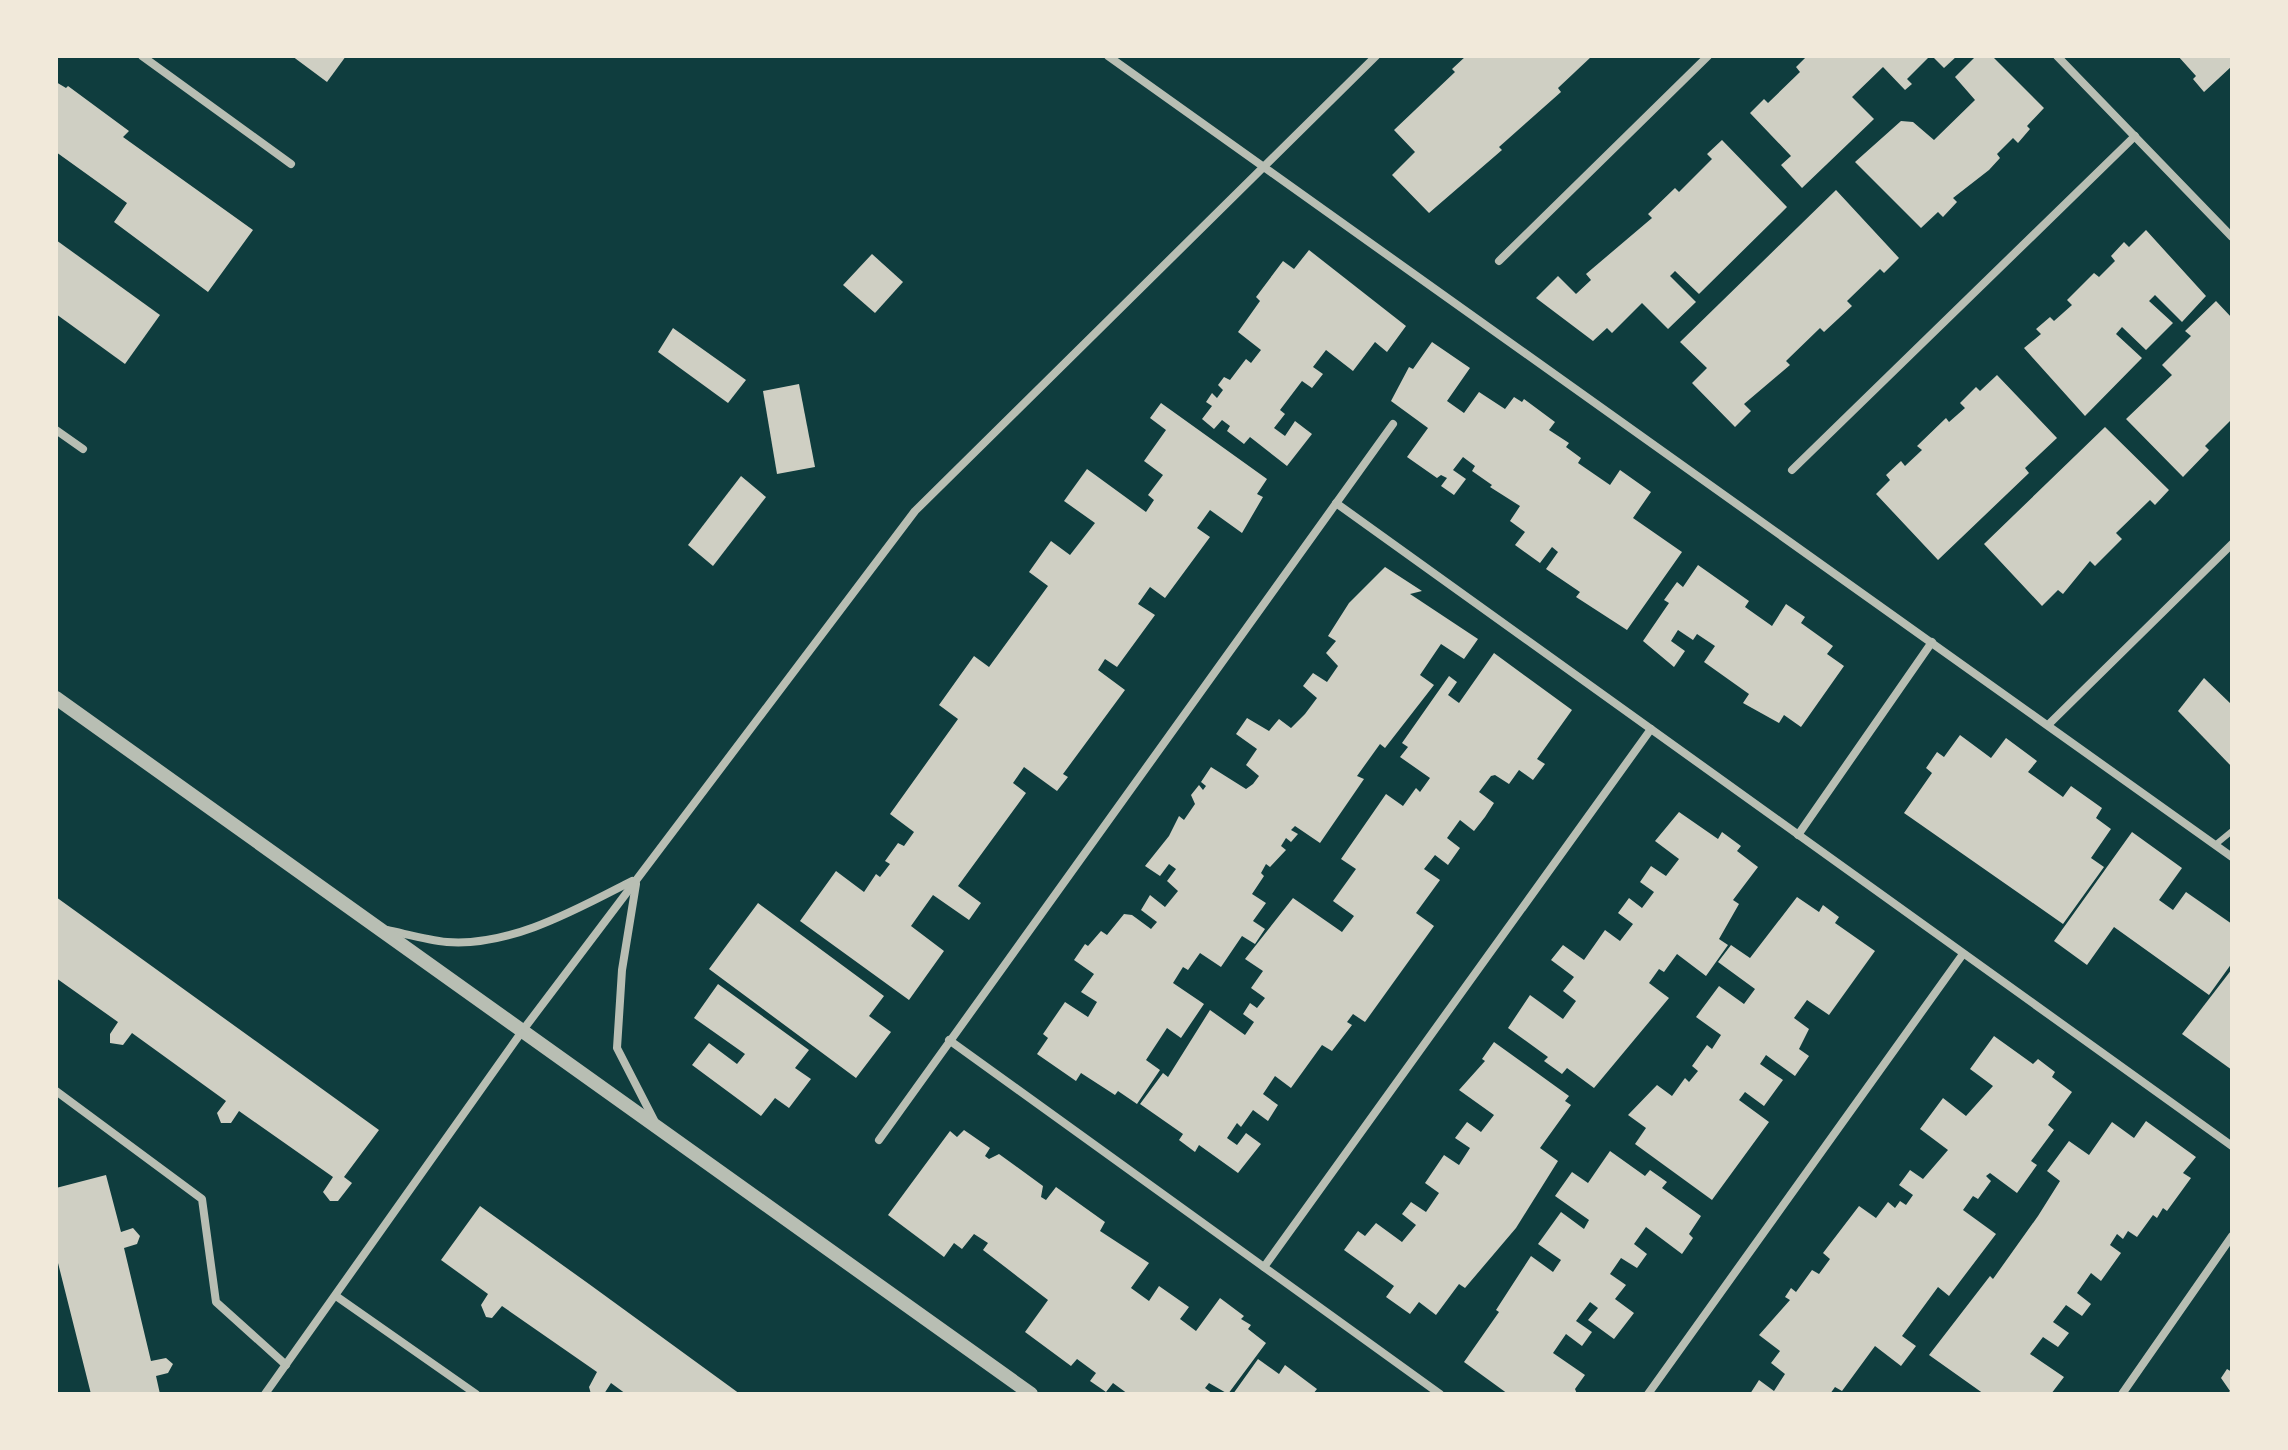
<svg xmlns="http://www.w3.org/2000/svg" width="2288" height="1450" viewBox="0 0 2288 1450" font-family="'DejaVu Sans',sans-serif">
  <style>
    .building { fill: #cfcfc3 }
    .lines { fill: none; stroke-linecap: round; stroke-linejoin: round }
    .service { stroke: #b8beb3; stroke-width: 6 }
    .minor { stroke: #b8beb3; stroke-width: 8 }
    .tertiary { stroke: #b8beb3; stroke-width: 14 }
  </style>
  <rect width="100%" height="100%" fill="#0f3d3e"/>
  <!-- building -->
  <g class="building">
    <polygon points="292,56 346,56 327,82"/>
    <polygon points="1466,56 1592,56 1558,88 1561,92 1499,147 1502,150 1429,213 1392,175 1415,152 1394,130 1455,72 1452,69"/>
    <polygon points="1807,56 1930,56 1907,79 1912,84 1905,90 1883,67 1852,97 1874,119 1802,188 1781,165 1791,156 1750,113 1764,99 1768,103 1800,72 1796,67"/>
    <polygon points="1932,56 1957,56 1944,68"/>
    <polygon points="1976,56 1992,56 2044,108 2027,126 2030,129 2018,143 2013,138 1997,154 2000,158 1989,170 1953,198 1957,202 1943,217 1938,212 1921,228 1855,162 1901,121 1913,122 1934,140 1975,100 1955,77"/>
    <polygon points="2178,56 2232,56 2232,66 2204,92 2193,79 2196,76"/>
    <polygon points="56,82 66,88 68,86 129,131 123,137 253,230 208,292 114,222 127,203 56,152"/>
    <polygon points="1722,140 1787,207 1699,294 1675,271 1670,276 1696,302 1668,329 1642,303 1612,333 1607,328 1593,341 1536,298 1558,276 1576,294 1591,280 1586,274 1652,218 1648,214 1675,188 1679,192 1712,159 1707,154"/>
    <polygon points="1836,190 1899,258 1884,273 1880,269 1847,301 1852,306 1824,332 1820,328 1786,361 1790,365 1744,404 1751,411 1735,427 1692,383 1707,368 1680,342"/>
    <polygon points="2146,230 2206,296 2182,322 2155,295 2149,301 2173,323 2146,350 2122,327 2116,334 2142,358 2085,416 2024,348 2041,334 2036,329 2050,317 2054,321 2072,305 2067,300 2094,273 2099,277 2115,261 2111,256 2124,242 2129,247"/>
    <polygon points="56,240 160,315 125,364 56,314"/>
    <polygon points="1309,250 1406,326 1387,352 1375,342 1353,371 1326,350 1313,367 1323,374 1312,388 1302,381 1280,410 1285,414 1274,428 1285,436 1295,421 1312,434 1287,466 1250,437 1244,444 1227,431 1230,426 1222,420 1214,429 1202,419 1212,406 1206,402 1212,393 1217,398 1223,390 1218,385 1224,377 1230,380 1246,359 1251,363 1261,350 1238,332 1260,301 1256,297 1283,261 1294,269"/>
    <polygon points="872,254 903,282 875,313 843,285"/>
    <polygon points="2216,301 2232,318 2232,419 2205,446 2209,450 2183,477 2126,419 2172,375 2162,365 2191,336 2185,331"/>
    <polygon points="673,328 746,380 728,403 658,352"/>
    <polygon points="1432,342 1470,368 1447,401 1464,413 1479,392 1505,409 1514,397 1522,402 1524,399 1555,422 1549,430 1569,443 1566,447 1581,458 1578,463 1610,485 1620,470 1651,492 1633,518 1682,552 1627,630 1576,597 1580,592 1546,569 1558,552 1552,547 1540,563 1515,545 1525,532 1510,521 1520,506 1490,487 1492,485 1472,471 1475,466 1463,457 1453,470 1466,479 1454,495 1441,486 1447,478 1441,475 1437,478 1407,457 1428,428 1391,401 1409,367 1413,369"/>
    <polygon points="1997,375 2057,438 2025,468 2029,473 1938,560 1876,494 1890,480 1886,475 1901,461 1905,466 1922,450 1917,446 1946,418 1949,422 1965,408 1960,403 1976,387 1980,391"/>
    <polygon points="799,384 815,467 777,474 763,391"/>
    <polygon points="1161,403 1267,479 1257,494 1263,497 1242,533 1210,510 1197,528 1210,537 1165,598 1150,587 1138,604 1155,615 1117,667 1105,659 1098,670 1125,690 1063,774 1068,777 1057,791 1024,767 1013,783 1026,793 958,886 981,903 969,920 933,895 911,926 944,951 909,1000 800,921 836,871 864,892 876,874 880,877 890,864 885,861 898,843 904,846 914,832 890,814 958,719 939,705 974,656 989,667 1048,586 1029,572 1051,541 1070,555 1095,523 1064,501 1087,469 1146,512 1154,500 1148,495 1163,475 1144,461 1166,430 1150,418"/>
    <polygon points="2105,427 2169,490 2155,505 2150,500 2116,533 2122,539 2095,566 2090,561 2063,594 2058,590 2042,606 1984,544"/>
    <polygon points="741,476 766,497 713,566 688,545"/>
    <polygon points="1698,565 1749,601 1745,607 1772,626 1786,604 1805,617 1801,623 1833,646 1827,654 1844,666 1801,727 1784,715 1779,723 1743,703 1749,694 1704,662 1715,646 1697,634 1693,640 1678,630 1671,641 1685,651 1674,667 1643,641 1669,603 1664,600 1677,582 1683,587"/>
    <polygon points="1385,567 1422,591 1410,594 1478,639 1464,659 1441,644 1420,675 1434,685 1385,748 1380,744 1357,776 1364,779 1320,843 1295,826 1291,830 1298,834 1291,842 1286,838 1281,846 1286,850 1270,867 1266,864 1261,873 1264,876 1252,894 1266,903 1253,921 1265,929 1255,944 1242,936 1221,967 1200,953 1188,970 1183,967 1173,983 1204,1004 1181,1038 1167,1028 1146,1060 1160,1070 1137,1104 1118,1091 1115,1095 1081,1073 1076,1081 1037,1054 1048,1038 1043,1034 1065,1002 1088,1017 1097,1002 1081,992 1094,974 1074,960 1085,944 1088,946 1101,931 1107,935 1124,914 1132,915 1151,929 1157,922 1141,910 1150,895 1165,907 1178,891 1167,881 1176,869 1169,864 1160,876 1145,866 1169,836 1179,816 1184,820 1195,804 1191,795 1199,785 1203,790 1206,786 1201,782 1211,767 1246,789 1253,784 1259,776 1246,765 1257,749 1236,734 1247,718 1269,731 1279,719 1291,728 1305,714 1317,698 1303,686 1313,673 1327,682 1338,666 1326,653 1336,641 1328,636 1349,603"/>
    <polygon points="1494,653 1572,710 1537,759 1545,764 1533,780 1519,770 1509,784 1495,775 1491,776 1479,792 1494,803 1485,817 1474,831 1460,820 1447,838 1460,848 1448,865 1435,855 1424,869 1440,880 1416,913 1434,926 1365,1022 1353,1014 1347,1022 1352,1025 1332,1051 1322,1045 1291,1088 1275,1076 1263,1094 1278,1105 1268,1121 1253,1110 1241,1127 1237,1123 1227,1138 1237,1145 1246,1133 1261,1144 1238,1173 1199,1145 1195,1152 1179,1140 1183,1134 1140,1104 1163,1073 1168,1077 1210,1010 1245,1035 1254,1022 1243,1014 1250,1003 1257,1008 1265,998 1251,988 1263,971 1245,959 1293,898 1342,932 1354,916 1333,901 1356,869 1341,859 1386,794 1403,806 1416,788 1420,792 1430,778 1400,757 1408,747 1402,743 1449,676 1457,682 1448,695 1459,703"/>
    <polygon points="2204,678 2232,705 2232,767 2178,711"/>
    <polygon points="1960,735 1991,758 2006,738 2037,761 2028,772 2063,797 2071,786 2102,808 2096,818 2111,829 2091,858 2104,867 2063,924 1904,813 1932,773 1926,768 1937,752 1944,757"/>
    <polygon points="1679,812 1718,839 1722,832 1741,846 1737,851 1758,867 1733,900 1739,904 1719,939 1728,945 1706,976 1677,954 1664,972 1659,969 1649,983 1669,998 1594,1088 1567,1068 1562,1074 1544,1061 1548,1057 1508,1028 1530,995 1563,1019 1576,1001 1563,991 1574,977 1551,960 1563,945 1584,960 1605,930 1620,941 1633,924 1618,913 1629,898 1642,908 1654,892 1640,882 1651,866 1666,876 1679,859 1655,841"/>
    <polygon points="2132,832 2182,868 2159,900 2173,910 2186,892 2232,924 2232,963 2209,995 2114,927 2087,965 2054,941"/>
    <polygon points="56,897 379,1130 344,1177 352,1183 338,1201 330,1201 323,1192 333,1177 239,1111 231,1123 221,1123 217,1113 226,1101 132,1033 123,1045 110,1043 110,1034 118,1022 56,978"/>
    <polygon points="1797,897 1819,912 1823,905 1839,917 1835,923 1875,951 1829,1015 1807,1000 1794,1018 1809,1029 1799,1049 1809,1056 1795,1076 1766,1055 1760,1064 1783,1080 1764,1106 1745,1092 1739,1100 1769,1122 1712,1200 1635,1144 1646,1128 1628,1115 1657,1085 1672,1096 1685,1078 1689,1082 1698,1071 1692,1066 1707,1045 1712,1049 1721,1035 1696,1017 1719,986 1744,1004 1755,989 1718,962 1731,945 1750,958"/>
    <polygon points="758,903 884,996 869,1016 891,1032 856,1078 709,969"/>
    <polygon points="2232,969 2232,1070 2182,1034"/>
    <polygon points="718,984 809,1050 795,1068 811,1079 789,1108 775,1098 761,1116 692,1065 709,1043 737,1064 745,1054 694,1018"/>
    <polygon points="1994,1036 2033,1064 2038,1059 2055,1072 2052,1077 2072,1092 2048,1125 2054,1130 2031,1161 2037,1165 2017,1193 1990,1173 1986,1176 1991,1181 1978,1199 1973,1196 1963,1210 1996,1234 1949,1296 1938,1287 1902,1336 1916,1346 1901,1366 1875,1346 1842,1391 1835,1387 1830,1394 1750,1394 1759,1380 1774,1391 1785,1374 1771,1363 1780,1351 1759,1335 1790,1300 1785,1297 1791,1288 1796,1292 1812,1270 1819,1274 1830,1259 1823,1253 1859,1206 1876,1218 1888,1202 1895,1208 1900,1201 1906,1205 1913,1195 1899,1185 1910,1170 1923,1179 1948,1150 1920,1129 1943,1098 1966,1116 1993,1086 1970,1069"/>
    <polygon points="1494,1042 1569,1096 1565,1101 1571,1105 1540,1148 1558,1161 1516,1228 1465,1288 1459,1284 1436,1315 1419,1302 1410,1314 1386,1297 1394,1286 1344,1250 1358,1231 1365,1236 1376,1223 1402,1242 1416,1225 1402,1214 1411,1202 1426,1212 1439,1193 1425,1183 1444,1155 1459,1165 1470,1148 1455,1138 1467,1122 1481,1132 1494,1115 1459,1090 1485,1061 1482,1059"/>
    <polygon points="2146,1121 2196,1157 2183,1173 2191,1178 2167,1211 2163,1208 2157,1218 2153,1215 2137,1237 2128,1231 2123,1239 2117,1234 2110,1245 2121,1253 2101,1281 2091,1273 2077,1293 2091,1304 2082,1316 2066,1305 2053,1322 2069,1333 2058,1347 2043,1337 2030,1354 2064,1377 2051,1394 1984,1394 1929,1355 1990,1276 1993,1279 2038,1216 2060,1181 2047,1171 2069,1141 2089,1155 2112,1122 2134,1138"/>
    <polygon points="964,1130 990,1148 985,1156 989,1159 999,1154 1043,1186 1041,1197 1046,1200 1056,1187 1105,1222 1100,1231 1149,1263 1131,1288 1149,1301 1159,1286 1189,1307 1180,1319 1196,1331 1220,1298 1244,1316 1241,1319 1251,1325 1248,1329 1266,1343 1228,1394 1209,1383 1205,1388 1213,1394 1128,1394 1113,1383 1106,1392 1090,1381 1096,1373 1077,1359 1071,1366 1025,1332 1048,1300 983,1250 988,1243 974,1234 962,1249 954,1243 944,1257 888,1215 950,1131 957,1137"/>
    <polygon points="1610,1151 1645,1176 1650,1170 1667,1182 1662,1188 1701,1216 1689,1234 1693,1238 1682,1254 1646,1227 1634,1244 1647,1254 1637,1268 1621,1258 1610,1274 1626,1285 1615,1299 1634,1313 1614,1339 1588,1320 1598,1308 1590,1302 1576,1321 1592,1332 1582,1346 1566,1334 1553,1353 1585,1375 1575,1389 1577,1394 1508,1394 1464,1362 1499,1312 1496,1310 1531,1256 1553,1272 1561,1260 1538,1244 1561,1212 1584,1229 1589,1220 1555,1196 1572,1172 1588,1183"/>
    <polygon points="106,1175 121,1232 133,1228 140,1236 137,1244 124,1248 151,1361 166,1358 173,1364 168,1373 156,1376 160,1394 91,1394 56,1255 56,1188"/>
    <polygon points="480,1206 589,1284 740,1394 626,1394 611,1383 604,1394 591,1394 589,1387 597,1372 502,1306 492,1318 486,1317 481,1305 488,1294 441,1260"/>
    <polygon points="1258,1359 1279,1374 1285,1365 1317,1389 1313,1394 1233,1394"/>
    <polygon points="2227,1369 2232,1372 2232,1394 2227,1394 2230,1391 2221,1378"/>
  </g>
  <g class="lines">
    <!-- service -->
    <polyline class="service" points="2215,845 2232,831"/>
    <!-- minor -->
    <g class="minor">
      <polyline points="142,56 291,164"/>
      <polyline points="1108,56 2232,857"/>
      <polyline points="2057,56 2232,237"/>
      <polyline points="1499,261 1708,56"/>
      <polyline points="56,430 83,449"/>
      <polyline points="1792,470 2135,136"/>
      <polyline points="1336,503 2232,1146"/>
      <polyline points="2048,725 2232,544"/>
      <polyline points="1798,835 1932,642"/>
      <polyline points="636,884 622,970 617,1048 654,1120"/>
      <path d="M387 930C406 934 427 940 447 942 511 947 577 909 632 881"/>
      <polyline points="949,1040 1440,1394"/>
      <polyline points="56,1091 202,1199 216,1302 286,1365"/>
      <polyline points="879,1140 1393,424"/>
      <polyline points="1264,1267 1651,729"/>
      <polyline points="336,1296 476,1394"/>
      <polyline points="265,1394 523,1030 915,511 1376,56"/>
      <polyline points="1648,1394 1963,954"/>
      <polyline points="2122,1394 2232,1236"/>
    </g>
    <!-- tertiary -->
    <polyline class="tertiary" points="56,698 1031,1394"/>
  </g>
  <!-- border -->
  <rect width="2288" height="1450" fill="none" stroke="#f1e9da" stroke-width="116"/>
</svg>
